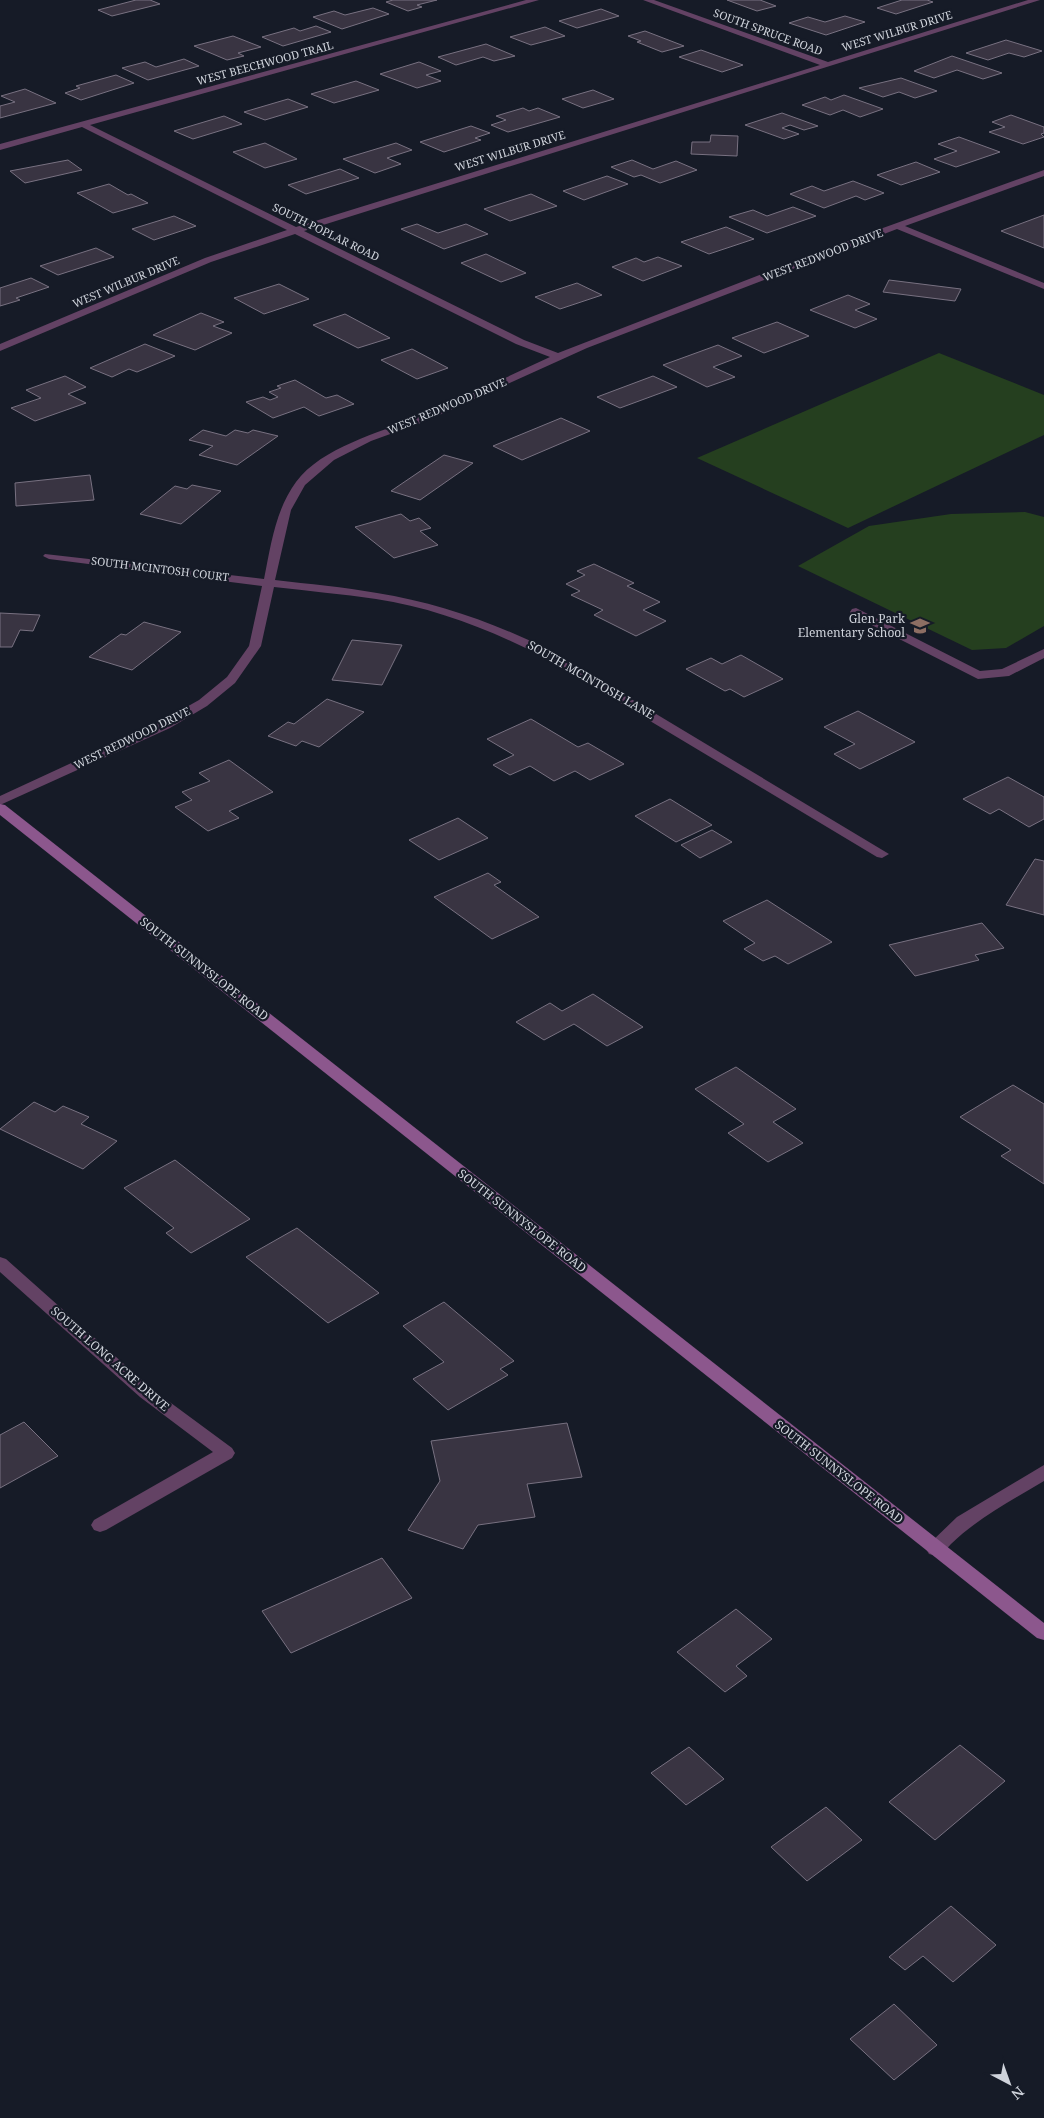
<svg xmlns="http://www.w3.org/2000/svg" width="1044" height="2118" viewBox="0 0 1044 2118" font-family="'Noto Serif',serif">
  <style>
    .green { fill: #253f1f }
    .building { fill: #393442; stroke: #787181 }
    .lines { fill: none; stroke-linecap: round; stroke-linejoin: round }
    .lane { fill: #634264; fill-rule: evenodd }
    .street { fill: #634264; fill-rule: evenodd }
    .secondary { fill: #8c578d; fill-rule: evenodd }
    .labels { text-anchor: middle; stroke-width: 4.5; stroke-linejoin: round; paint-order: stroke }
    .far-street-label { font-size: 11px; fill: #cfd3db; stroke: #161b27 }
    .poi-label { font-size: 12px; fill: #cfd3db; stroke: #161b27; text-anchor: end }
    .street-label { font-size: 12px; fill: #cfd3db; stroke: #161b27 }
  </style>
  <rect width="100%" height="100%" fill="#161b27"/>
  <!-- green -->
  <g class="green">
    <polygon points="939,353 1044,395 1044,435 848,528 697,458"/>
    <polygon points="1025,512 1044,517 1044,626 1006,648 972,650 798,566 869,526 951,514"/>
  </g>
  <!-- building -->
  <g class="building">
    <polygon points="136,0 150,0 160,4 112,16 98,10"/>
    <polygon points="393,0 437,0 417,5 422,7 408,11 386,2"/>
    <polygon points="727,0 760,0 776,6 757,11"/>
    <polygon points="902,0 927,0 933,2 896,14 877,8"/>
    <polygon points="373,8 389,14 342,29 313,17 334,11 345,15"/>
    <polygon points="601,9 619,16 577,28 559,21"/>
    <polygon points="845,16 865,22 826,35 789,23 808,17 825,22"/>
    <polygon points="316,26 331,32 283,46 262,37 294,28 300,31"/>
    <polygon points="545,27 565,36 531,45 510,37"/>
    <polygon points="645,31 684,46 662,52 637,42 641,41 628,36"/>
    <polygon points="233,36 261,47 238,53 244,56 227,60 194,46"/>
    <polygon points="1006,40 1042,51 1024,57 1009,53 988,60 966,53"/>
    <polygon points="486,44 515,56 494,61 483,57 456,65 438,57"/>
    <polygon points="701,50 743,65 722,72 679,57"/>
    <polygon points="952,56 1002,73 983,79 957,70 934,78 914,71"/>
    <polygon points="184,59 199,66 148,80 122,68 145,62 156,67"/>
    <polygon points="419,62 441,71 426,75 441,81 417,88 380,74"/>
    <polygon points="116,75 134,83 81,100 65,93 80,88 76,86"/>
    <polygon points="901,78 937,91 915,98 899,92 883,97 859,88"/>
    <polygon points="356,81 379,90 334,103 311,94"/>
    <polygon points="25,89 56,103 0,118 0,106 15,102 1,96"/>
    <polygon points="593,90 614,99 583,108 562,99"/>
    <polygon points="844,95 883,109 860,117 843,110 830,115 802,105 825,97 831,100"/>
    <polygon points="288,99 308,107 265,120 244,112"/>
    <polygon points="523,108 529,111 538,108 560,117 508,132 491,125 506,120 496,116"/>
    <polygon points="782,113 818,126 804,130 790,125 782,128 799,134 784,139 745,125"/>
    <polygon points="1011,115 1044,127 1044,133 1041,134 1044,137 1023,144 989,132 1005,127 992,122"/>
    <polygon points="224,116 242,124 193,139 174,131"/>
    <polygon points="471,126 490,133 475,138 481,140 444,152 420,142"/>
    <polygon points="711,135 738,136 737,156 691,154 692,142 710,142"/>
    <polygon points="959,137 1000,152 956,167 934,159 957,151 938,144"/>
    <polygon points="265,143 297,159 265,168 233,152"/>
    <polygon points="396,143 412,150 387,158 401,164 375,173 343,159"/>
    <polygon points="68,160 82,170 25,183 10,171"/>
    <polygon points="632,160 653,169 676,161 697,170 660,183 641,175 634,177 611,167"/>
    <polygon points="916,162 940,172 901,185 877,175"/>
    <polygon points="340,169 359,178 306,194 288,185"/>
    <polygon points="607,176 628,184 584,200 563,191"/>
    <polygon points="853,181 884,193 865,200 856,196 824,208 790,194 812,186 824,191"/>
    <polygon points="109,184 128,195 131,194 148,203 113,213 77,193"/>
    <polygon points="531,194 557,206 510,221 484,209"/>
    <polygon points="793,207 816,216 767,233 729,217 753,210 767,216"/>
    <polygon points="1044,215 1044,248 1001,231"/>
    <polygon points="174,216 196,226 154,240 132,229"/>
    <polygon points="417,224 438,233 466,224 488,234 444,249 401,229"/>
    <polygon points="726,227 754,239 709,254 681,242"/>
    <polygon points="96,248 114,257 58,275 40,266"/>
    <polygon points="486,254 526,273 501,282 461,263"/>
    <polygon points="658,257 682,266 643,281 612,267 636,258 644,262"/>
    <polygon points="31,278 49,287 16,298 20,300 0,306 0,288"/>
    <polygon points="889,280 961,289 955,301 883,292"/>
    <polygon points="577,283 602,295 560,309 535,297"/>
    <polygon points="279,284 309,299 264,314 234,298"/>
    <polygon points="848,295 870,304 855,310 877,319 855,328 810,310"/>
    <polygon points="201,313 224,322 213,326 232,333 195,350 153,335"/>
    <polygon points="345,314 390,338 358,348 313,325"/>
    <polygon points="777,322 809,336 764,353 732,338"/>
    <polygon points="145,344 175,356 137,372 129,369 112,377 90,368"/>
    <polygon points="718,345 742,356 713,367 735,377 707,387 663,365"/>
    <polygon points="412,349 448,368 417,379 381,360"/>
    <polygon points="65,376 86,387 68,394 86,403 35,421 11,408 41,398 26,390"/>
    <polygon points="653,376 677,387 620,408 597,397"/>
    <polygon points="295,380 326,398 337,395 354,404 319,416 304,407 273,418 246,402 263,397 270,400 278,397 269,392 281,388 277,386"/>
    <polygon points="561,418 590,431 522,460 493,446"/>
    <polygon points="203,430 226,436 235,430 248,433 253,430 278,436 237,465 199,455 213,446 189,440"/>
    <polygon points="444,455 473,463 420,500 391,491"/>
    <polygon points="90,475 94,500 16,506 15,483"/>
    <polygon points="192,485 221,491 181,524 140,514 175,486 187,489"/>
    <polygon points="401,514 410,521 419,518 431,528 420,531 438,545 394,558 355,527"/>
    <polygon points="594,564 634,583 627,586 660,602 643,610 666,621 636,636 594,615 603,610 571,595 580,591 566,584 585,575 577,571"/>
    <polygon points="0,613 40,615 33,631 20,630 12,647 0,647"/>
    <polygon points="144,622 181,632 132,670 89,657 121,634 126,635"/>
    <polygon points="352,640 402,645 382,685 332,680"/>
    <polygon points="741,655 783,679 744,697 730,689 725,691 686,669 711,658 722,664"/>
    <polygon points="327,699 364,712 319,747 302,741 296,746 268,736 288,722 294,724"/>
    <polygon points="858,711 915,742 860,769 834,754 855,744 824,727"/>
    <polygon points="531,719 578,747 588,743 624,764 590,780 575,771 554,781 530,766 510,775 493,765 514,755 487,739"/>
    <polygon points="229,760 273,792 229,811 239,818 208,831 175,807 192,800 182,792 210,781 199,773"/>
    <polygon points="1008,777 1044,797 1044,819 1029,827 999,809 990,814 963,799"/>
    <polygon points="670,799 712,825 676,842 635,816"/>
    <polygon points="458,818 488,838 439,860 409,840"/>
    <polygon points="712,830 732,842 700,858 681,845"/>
    <polygon points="1035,859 1044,861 1044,915 1006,905"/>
    <polygon points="488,873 501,882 494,885 539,917 492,939 434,897"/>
    <polygon points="767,900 832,942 788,964 775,956 763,961 744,949 755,943 723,921"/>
    <polygon points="982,923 1004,948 975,955 979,960 915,976 889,945"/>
    <polygon points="593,994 643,1027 607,1046 574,1024 544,1040 516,1022 550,1003 562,1011"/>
    <polygon points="736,1067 796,1109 773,1122 803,1143 768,1162 728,1133 744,1124 695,1089"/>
    <polygon points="1013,1085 1044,1104 1044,1184 1001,1156 1011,1150 960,1117"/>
    <polygon points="34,1102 55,1112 63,1106 89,1117 81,1124 117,1141 83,1169 0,1129"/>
    <polygon points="175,1160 250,1219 191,1253 166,1233 174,1228 124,1188"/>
    <polygon points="297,1228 379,1293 328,1323 246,1257"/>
    <polygon points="444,1302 514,1361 500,1369 508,1375 448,1410 413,1379 444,1362 403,1326"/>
    <polygon points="24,1422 58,1456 0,1488 0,1435"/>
    <polygon points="567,1423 582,1477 527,1484 535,1517 478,1525 463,1549 408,1530 440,1481 431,1441"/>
    <polygon points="382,1558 412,1598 291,1653 262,1611"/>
    <polygon points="736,1609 772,1639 736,1666 747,1676 725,1692 677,1652"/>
    <polygon points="960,1745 1005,1781 935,1840 889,1802"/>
    <polygon points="689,1747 724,1779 686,1805 651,1773"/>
    <polygon points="826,1807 862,1840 807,1881 771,1847"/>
    <polygon points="951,1906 996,1945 953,1982 923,1956 905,1970 889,1957"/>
    <polygon points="894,2004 937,2045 894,2080 850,2039"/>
  </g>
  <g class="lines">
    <!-- lane -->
    <polygon class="lane" points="856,608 980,671 1002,669 1044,649 1044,658 1009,676 978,679 852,615 850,612 852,609"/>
    <!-- street -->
    <g class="street">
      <path d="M526 0H539L90 125 296 227 820 65 643 0H654L828 62 1028 0H1040L304 231 524 340 558 353 858 237 1044 170V176L905 226 1044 283V289L897 229 587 348 426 421 371 441 334 460 305 485 291 510 275 580C309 584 344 587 377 593 439 603 498 624 553 652L889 854 882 858 877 857 545 658C492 630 435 608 376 599 342 594 308 591 274 587L261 646 235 683 207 706 170 728 0 805V796L160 722 199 700 227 677 249 646 262 586 49 559 43 556 45 554 264 579C271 545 275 511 296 482 322 447 379 433 418 417 463 399 506 377 550 357L516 344 295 234 211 262 0 351V344L205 258 287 230 82 127 0 150V144Z"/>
      <polygon points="0,1257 6,1259 152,1389 232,1448 235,1453 232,1458 106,1530 100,1532 94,1530 91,1525 94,1520 213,1452 140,1397 0,1272"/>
      <path d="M1044 1465V1481C1012 1500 978 1518 951 1544 944 1552 939 1557 929 1554L926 1549 929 1544 957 1517Z"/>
    </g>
    <!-- secondary -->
    <polygon class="secondary" points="0,804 5,805 1044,1623 1044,1640 1037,1638 0,815"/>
  </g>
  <!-- icons -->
  <defs>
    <g id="school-bare" transform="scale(1.5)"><path d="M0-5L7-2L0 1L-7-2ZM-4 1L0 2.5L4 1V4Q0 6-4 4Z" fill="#8d6e63" stroke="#161b27" stroke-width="2.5" paint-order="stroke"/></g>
  </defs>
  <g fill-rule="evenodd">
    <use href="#school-bare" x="920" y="626"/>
  </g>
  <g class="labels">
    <!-- far-street labels -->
    <g class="far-street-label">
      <text transform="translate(897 31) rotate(-17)" y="4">WEST WILBUR DRIVE</text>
      <text transform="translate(768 32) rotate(20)" y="4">SOUTH SPRUCE ROAD</text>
      <text transform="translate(265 63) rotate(-15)" y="4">WEST BEECHWOOD TRAIL</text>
      <text transform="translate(510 151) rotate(-17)" y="4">WEST WILBUR DRIVE</text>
      <text transform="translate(326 232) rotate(26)" y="4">SOUTH POPLAR ROAD</text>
      <text transform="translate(823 255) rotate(-21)" y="4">WEST REDWOOD DRIVE</text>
      <text transform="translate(126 282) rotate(-23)" y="4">WEST WILBUR DRIVE</text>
      <text transform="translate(447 406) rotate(-23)" y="4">WEST REDWOOD DRIVE</text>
      <text transform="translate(160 569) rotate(7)" y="4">SOUTH MCINTOSH COURT</text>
      <text transform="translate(132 738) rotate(-26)" y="4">WEST REDWOOD DRIVE</text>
    </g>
    <!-- poi labels -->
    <g class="poi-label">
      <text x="905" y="623">Glen Park<tspan x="905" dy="14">Elementary School</tspan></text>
    </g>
    <!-- street labels -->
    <g class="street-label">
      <text transform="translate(591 680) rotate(30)" y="4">SOUTH MCINTOSH LANE</text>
      <text transform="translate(204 969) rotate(38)" y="4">SOUTH SUNNYSLOPE ROAD</text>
      <text transform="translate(522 1221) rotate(38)" y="4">SOUTH SUNNYSLOPE ROAD</text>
      <text transform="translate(110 1359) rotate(41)" y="4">SOUTH LONG ACRE DRIVE</text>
      <text transform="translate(839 1472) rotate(38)" y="4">SOUTH SUNNYSLOPE ROAD</text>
    </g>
  </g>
  <!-- north arrow -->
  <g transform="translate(1009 2083) rotate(139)" stroke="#161b27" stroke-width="4" paint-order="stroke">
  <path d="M0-4L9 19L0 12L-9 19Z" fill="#cfd3db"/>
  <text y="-8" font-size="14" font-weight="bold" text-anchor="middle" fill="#cfd3db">N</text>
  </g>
</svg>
